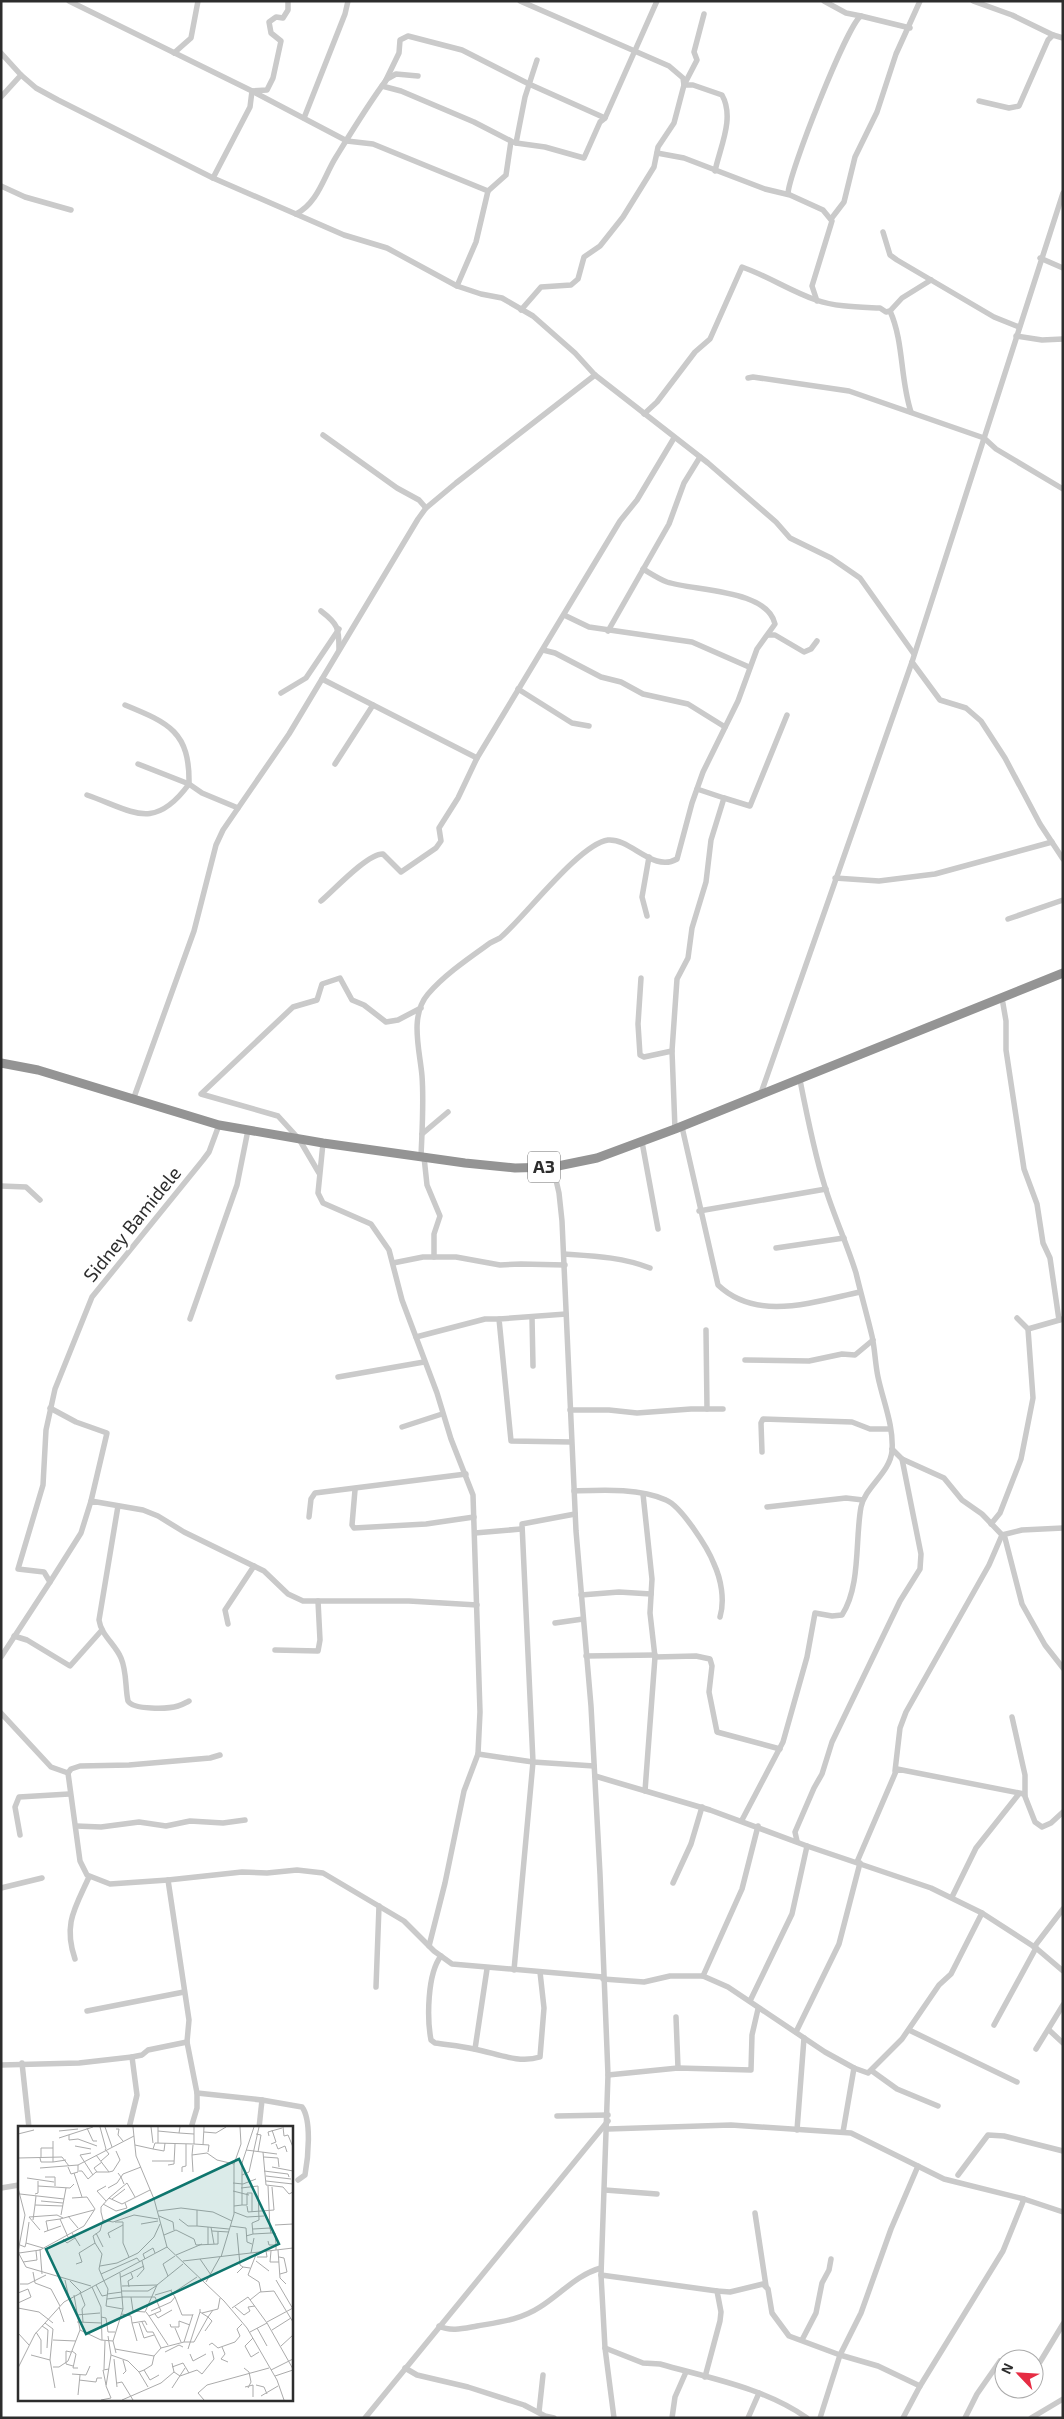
<svg xmlns="http://www.w3.org/2000/svg" width="1064" height="2419" viewBox="0 0 1064 2419" font-family="'Exo 2',sans-serif">
  <style>
    .lines { fill: none; stroke-linecap: round; stroke-linejoin: round }
    .minor { stroke: #cacaca; stroke-width: 5.5 }
    .highway { stroke: #949494; stroke-width: 9 }
    .labels { text-anchor: middle; stroke-width: 5; stroke-linejoin: round; paint-order: stroke }
    .shield { fill: #fff; stroke: #6c6c6c; stroke-width: 1 }
    .shield-label { font-size: 18px; font-weight: bold; fill: #2d2d2d }
    .street-label { font-size: 19px; fill: #2d2d2d; stroke: #fff }
    .inset-road { fill: none; stroke: #ababab; stroke-width: 1 }
    .view { fill: #0f766e; fill-opacity: 0.15; stroke: #0f766e; stroke-width: 2.5 }
    .inset-edge { fill: none; stroke: #2d2d2d; stroke-width: 2.5 }
  </style>
  <rect width="100%" height="100%" fill="#fff"/>
  <g class="lines">
    <!-- minor -->
    <g class="minor">
      <polyline points="69,1 252,91 347,141 373,144 488,191 476,242 457,286"/>
      <path d="M520 1 669 66 683 78 684 85H693L722 95C735 118 720 147 715 171"/>
      <polyline points="824,1 846,13 861,16"/>
      <polyline points="973,1 1012,15 1053,35"/>
      <polyline points="1,53 21,75 1,97"/>
      <polyline points="174,53 191,38 198,1"/>
      <polyline points="21,75 36,88 58,100 213,178 344,235 387,248 457,286 481,294 502,298 533,316 575,353 595,375 708,463 776,522 790,538 831,558 860,578 914,654"/>
      <polyline points="385,82 399,53 400,40 408,36 462,50 529,84 605,118"/>
      <polyline points="382,86 401,91 474,122 511,141 506,175 488,191"/>
      <polyline points="979,101 1009,108 1019,106 1048,40 1053,35 1063,38"/>
      <polyline points="304,118 345,14 348,1"/>
      <polyline points="513,142 516,143 525,97 537,60"/>
      <polyline points="516,143 545,147 584,158 600,122 605,118 657,1"/>
      <polyline points="657,153 684,158 765,189 790,195 823,210 832,221 812,286 817,301"/>
      <polyline points="213,178 250,107 252,91 267,90 273,78 281,41 271,33 269,22 276,17 283,18 288,10 288,1"/>
      <polyline points="1,186 25,197 71,210"/>
      <path d="M788 194C788 175 848 23 861 16L910 28"/>
      <path d="M296 214C318 203 324 176 336 157 352 131 369 103 387 79L396 74 418 76"/>
      <polyline points="831,219 844,202 855,157 877,112 896,54 920,1"/>
      <polyline points="883,232 890,255 897,260 994,317 1019,327"/>
      <polyline points="1040,258 1063,268"/>
      <polyline points="521,310 541,287 571,285 578,279 584,257 600,246 623,217 654,167 658,147 674,123 684,85 697,60 694,52 704,14"/>
      <path d="M890 311C904 342 900 379 911 412"/>
      <polyline points="1016,336 1042,340 1063,339"/>
      <polyline points="748,378 753,377 849,391 984,438 996,449 1063,489"/>
      <path d="M644 414 657 402 695 352 710 339 742 267C768 276 790 291 816 300 836 307 859 307 880 308L886 312 890 311 902 298 931 280"/>
      <polyline points="323,435 397,488 419,500 426,508"/>
      <path d="M321 611C338 624 339 628 339 649"/>
      <polyline points="564,615 589,627 692,642 749,667"/>
      <polyline points="608,631 669,524 684,483 700,457"/>
      <polyline points="768,635 775,635 804,652 811,649 817,641"/>
      <polyline points="543,650 555,653 601,677 621,682 643,694 688,704 725,727"/>
      <polyline points="912,662 940,700 966,708 981,721 1005,758 1040,824 1063,859"/>
      <polyline points="322,679 477,758 620,521 637,500 674,438"/>
      <polyline points="518,689 572,723 589,726"/>
      <polyline points="281,693 306,678 339,629"/>
      <path d="M125 705C169 723 190 732 189 784L202 793 238 808"/>
      <polyline points="335,764 373,705"/>
      <path d="M87 795C133 811 154 832 189 784L138 764"/>
      <polyline points="724,798 750,806 787,715"/>
      <polyline points="835,878 879,881 935,874 1052,842"/>
      <path d="M321 901C333 891 368 853 383 854L401 872 436 848 441 841 439 828 458 798 477 758"/>
      <polyline points="647,916 642,897 649,857"/>
      <polyline points="1008,919 1063,900"/>
      <polyline points="641,978 638,1024 640,1055 644,1057 672,1051"/>
      <polyline points="1002,998 1006,1021 1006,1050 1024,1169 1037,1204 1043,1243 1050,1258 1059,1320"/>
      <polyline points="760,1096 912,662 1063,193"/>
      <polyline points="133,1100 194,931 216,845 223,830 289,734 418,519 426,508 456,483 595,375"/>
      <path d="M682 1127 718 1285C757 1322 813 1302 860 1292"/>
      <polyline points="675,1129 672,1051 677,979 688,958 692,928 706,882 711,840 724,798 697,789"/>
      <polyline points="422,1134 448,1112"/>
      <polyline points="642,1142 658,1229"/>
      <polyline points="323,1143 318,1193 323,1203 371,1224 389,1250 402,1300 437,1393 451,1439 473,1495 480,1712 478,1754 464,1791 445,1883 429,1946"/>
      <path d="M421 1157C422 1130 424 1103 422 1076 420 1051 409 1016 428 994 444 975 469 958 490 943L500 938C524 918 579 844 608 840 631 838 653 873 677 859L692 803 703 772 738 701 757 649 775 624C767 589 694 591 667 582 659 579 650 573 643 569"/>
      <polyline points="424,1157 427,1185 440,1216 434,1234 434,1257"/>
      <polyline points="553,1167 559,1193 562,1221 576,1531 591,1706 600,1874 608,2075 601,2275 605,2348 614,2418"/>
      <polyline points="319,1173 299,1139 278,1116 201,1094 293,1007 317,1000 322,984 340,978 352,1000 364,1005 386,1022 398,1020 421,1008"/>
      <polyline points="1,1186 26,1187 40,1200"/>
      <polyline points="699,1211 826,1189"/>
      <polyline points="776,1248 844,1238"/>
      <path d="M564 1254C594 1256 622 1257 650 1268"/>
      <polyline points="393,1263 423,1257 456,1257 500,1265 521,1264 565,1265"/>
      <polyline points="566,1314 499,1319 511,1441 571,1442"/>
      <polyline points="532,1317 533,1366"/>
      <polyline points="190,1319 237,1185 248,1130"/>
      <polyline points="1028,1329 1063,1319"/>
      <polyline points="706,1330 707,1409"/>
      <polyline points="416,1337 485,1319 499,1319"/>
      <polyline points="745,1360 809,1361 842,1354 855,1355 873,1340"/>
      <polyline points="338,1377 424,1362"/>
      <polyline points="50,1408 76,1422 107,1433 91,1501"/>
      <polyline points="570,1410 609,1410 637,1413 691,1409 723,1409"/>
      <polyline points="402,1427 442,1414"/>
      <polyline points="892,1449 902,1459 944,1478 962,1500 982,1514 1005,1538 1022,1604 1045,1645 1063,1668"/>
      <polyline points="762,1452 761,1423 763,1419 852,1422 870,1429 889,1429"/>
      <polyline points="355,1490 352,1525 354,1528 426,1524 474,1517"/>
      <path d="M574 1491C603 1490 639 1488 666 1500 681 1506 708 1548 714 1564 721 1579 725 1600 720 1617"/>
      <polyline points="643,1494 652,1579 650,1613 655,1657 645,1791"/>
      <path d="M118 1506 99 1620C101 1635 115 1644 121 1658 127 1672 125 1687 128 1701 133 1710 168 1709 178 1706 182 1705 185 1703 189 1701"/>
      <polyline points="767,1507 846,1498 863,1500"/>
      <polyline points="309,1517 311,1499 315,1493 466,1474"/>
      <polyline points="991,1524 1000,1513 1021,1459 1033,1398 1028,1329 1017,1318"/>
      <polyline points="475,1533 521,1529"/>
      <polyline points="50,1582 81,1533 91,1501 143,1510 158,1516 184,1532 264,1571 288,1594 303,1601 409,1601 477,1605"/>
      <polyline points="581,1595 619,1592 651,1594"/>
      <polyline points="555,1623 583,1619"/>
      <polyline points="228,1624 225,1610 254,1566"/>
      <polyline points="14,1636 27,1640 70,1666 102,1630"/>
      <polyline points="275,1650 318,1651 320,1640 318,1601"/>
      <polyline points="586,1656 655,1655"/>
      <polyline points="1,1657 50,1582 44,1572 18,1569 43,1485 46,1430 55,1389 92,1297 203,1160 209,1152 219,1125"/>
      <polyline points="655,1657 696,1656 710,1659 712,1666 709,1692 717,1732 780,1749"/>
      <polyline points="1,1713 51,1767 68,1773"/>
      <polyline points="1012,1717 1025,1775 1025,1795"/>
      <polyline points="478,1754 533,1762 594,1766"/>
      <polyline points="895,1771 900,1728 906,1712 989,1565 1002,1535 1022,1530 1063,1528"/>
      <polyline points="68,1773 80,1861 87,1875 110,1884 168,1880"/>
      <polyline points="68,1773 71,1769 80,1766 129,1765 210,1758 220,1755"/>
      <polyline points="595,1776 710,1810 807,1846 931,1888 982,1913 1036,1948 1063,1971"/>
      <path d="M742 1820 783 1742 807 1657 815 1613 832 1616 842 1615C861 1586 855 1539 861 1507 865 1487 890 1473 892 1451 894 1426 883 1401 878 1377 875 1363 875 1349 872 1336 867 1315 861 1294 856 1273 847 1244 834 1216 825 1187 814 1152 807 1116 800 1080"/>
      <polyline points="76,1826 101,1827 139,1822 166,1826 190,1821 223,1823 245,1820"/>
      <polyline points="20,1835 15,1807 19,1797 69,1794"/>
      <polyline points="797,1841 795,1832 814,1788 822,1774 832,1742 900,1601 920,1569 921,1554 902,1459"/>
      <polyline points="857,1862 897,1769 1024,1794 1035,1822 1042,1827 1051,1823 1063,1812"/>
      <polyline points="673,1883 691,1844 702,1807"/>
      <polyline points="1,1888 42,1878"/>
      <polyline points="952,1897 976,1848 1018,1795"/>
      <polyline points="1034,1947 1063,1909"/>
      <path d="M441 1956C427 1974 427 2019 431 2040L435 2043C448 2045 461 2046 474 2049 496 2053 518 2064 540 2057L544 2008 540 1972"/>
      <path d="M75 1959C63 1924 75 1908 89 1877"/>
      <polyline points="514,1970 533,1762 522,1524 575,1514"/>
      <polyline points="703,1976 742,1889 758,1826"/>
      <polyline points="603,1979 644,1982 670,1976 703,1976 728,1987 825,2052 854,2068 868,2073 902,2039 939,1985 951,1974 982,1913"/>
      <polyline points="376,1987 379,1906"/>
      <polyline points="750,2001 792,1914 807,1846"/>
      <polyline points="87,2011 184,1992"/>
      <polyline points="676,2017 678,2068"/>
      <polyline points="994,2025 1036,1948"/>
      <polyline points="909,2030 1017,2082"/>
      <polyline points="1049,2030 1063,2043"/>
      <polyline points="796,2032 839,1944 860,1863"/>
      <polyline points="475,2049 487,1969"/>
      <polyline points="1036,2049 1063,2005"/>
      <polyline points="22,2063 29,2128"/>
      <polyline points="1,2065 79,2063 132,2057"/>
      <polyline points="872,2071 897,2089 938,2106"/>
      <polyline points="608,2075 678,2068 751,2070 752,2035 758,2009"/>
      <polyline points="557,2116 608,2115"/>
      <polyline points="129,2128 137,2095 132,2057 142,2055 148,2050 187,2042"/>
      <polyline points="191,2128 197,2108 197,2093"/>
      <polyline points="259,2128 262,2100"/>
      <polyline points="608,2129 731,2125 851,2133 944,2179 1024,2199 1063,2212"/>
      <polyline points="797,2130 804,2038"/>
      <polyline points="843,2132 854,2068"/>
      <polyline points="958,2175 988,2135 1004,2136 1063,2151"/>
      <path d="M298 2180 305 2175C308 2159 312 2120 302 2107L262 2100 197 2093 187 2042 189 2020 168 1880 242 1872 267 1873 297 1870 323 1873 404 1921 434 1951 452 1964 603 1977"/>
      <polyline points="1,2188 19,2185"/>
      <polyline points="605,2190 657,2194"/>
      <polyline points="755,2213 766,2286"/>
      <polyline points="601,2275 717,2291 730,2292 763,2284 768,2289 772,2313 789,2336 840,2355 878,2366 920,2386"/>
      <path d="M439 2326C451 2332 465 2328 477 2326 500 2322 520 2320 540 2307 561 2294 576 2275 601 2268"/>
      <polyline points="802,2340 816,2313 822,2283 829,2270 831,2259"/>
      <path d="M605 2348 643 2363 660 2364C709 2378 765 2388 807 2418"/>
      <polyline points="1040,2362 1063,2324"/>
      <polyline points="405,2368 417,2375 468,2387 524,2405 545,2416 554,2418"/>
      <polyline points="705,2377 720,2321 721,2312 717,2291"/>
      <polyline points="539,2412 543,2375"/>
      <polyline points="365,2418 608,2121"/>
      <polyline points="672,2418 675,2397 686,2372"/>
      <polyline points="748,2418 759,2393"/>
      <polyline points="820,2418 840,2355 861,2313 891,2229 918,2166"/>
      <polyline points="903,2418 920,2386 1003,2251 1024,2199"/>
      <polyline points="965,2418 977,2394 1000,2361"/>
      <polyline points="1031,2418 1063,2399"/>
    </g>
    <!-- highway -->
    <polyline class="highway" points="1,1063 38,1070 219,1125 323,1143 465,1163 515,1168 553,1167 597,1158 675,1129 1063,973"/>
  </g>
  <g class="labels">
    <!-- shield labels -->
    <rect class="shield" x="528" y="1151.5" width="32" height="31" rx="4"/>
    <g class="shield-label">
      <text x="544" y="1173">A3</text>
    </g>
    <!-- street labels -->
    <g class="street-label">
      <text transform="translate(132 1224) rotate(-51)" y="7">Sidney Bamidele</text>
    </g>
  </g>
  <!-- overview -->
  <g transform="translate(18 2126)">
    <rect width="275" height="275" fill="#fff"/>
    <path class="inset-road" d="M82 1 88 23M87 1 94 21M115 1 118 30 136 73 149 121 206 175 229 202 259 254 266 274M133 1 135 17M162 1 161 7 176 8M265 1 266 10 270 9 275 21M69 2 75 15H79M98 3H101L100 9 105 15M41 5 60 3M140 5 161 7M186 6 198 7 208 1M0 8 16 4M238 8 243 9 240 26M51 9V14L60 13 79 20M251 10 250 6 264 2M41 12 75 1M35 15V36L48 34M140 17V1M176 18 191 19 190 26M253 18 258 16 254 4M258 18 260 23 267 20 269 26M117 19 135 23 137 17 176 18V1M175 19 174 29 189 27M185 19 186 1M57 20 73 23M135 23 146 25 147 17M228 24 259 28M245 26 248 59 265 61 271 68 275 66M73 27 62 29 75 49M189 27 199 34 216 38 223 18 222 1M174 29 175 46M246 31 260 32 261 41M0 32 44 31 51 40M22 32 23 36H35M23 32V22H35M83 35 91 28 87 23M134 35H156M150 39 156 38 157 18M50 41 53 48 60 46V39M254 41 275 45M22 42 60 39 116 10M61 45H64L70 53 78 46H91L78 29M246 45 270 48 271 51M79 46 76 42 84 36M91 46 95 45 102 34 98 25M164 46V41L168 40V18M56 47 64 71M224 49 231 46 241 1M248 50 273 53M27 51H37V60M9 52 36 56M248 55 275 58M215 57 225 58 238 53M106 58 103 51 105 48 123 41M20 60 52 62 56 58M250 60 252 103M0 62 7 89 0 126 8 141 73 160M90 62 99 57 103 51 100 47M223 62 240 60 241 94 234 97M132 64 104 78 91 72 83 81V86L85 94 95 96 116 89 140 93M215 65 231 69M229 67H234V86M2 68 46 73M17 68 20 67V55M18 70 17 79 45 80M91 72 109 57 117 71M94 73 107 63M23 75 45 77M88 75 79 65 88 60M85 78 98 85 109 82 107 77M224 79H229V67M216 80 224 79V37L236 1M229 80 230 86 256 84 254 61M179 84V100L211 103M140 85 163 82 195 86 214 95M216 86 229 91 246 90M43 89 48 62M50 90 60 102M141 90 155 96 156 104M11 91 39 89 45 92M11 91 22 104M161 93 170 100H179M15 94 17 79M97 96H105V117L111 131M123 98 140 95M257 99 275 98M212 100 228 102 229 116 234 118M190 101V118M193 101 196 118M235 103 252 102 253 107H257L258 119M30 105 28 95 42 93M194 105 211 106M26 106 43 100M54 107 62 120M78 107 85 121M219 107 222 139 225 141M235 108 253 107M146 109 158 104 176 113 178 119 200 118V106M228 110 235 108 234 97M50 111 42 93 76 84M92 112 90 107 105 99M45 113 49 117 57 112M250 115 251 119H258V124M8 117 11 96M77 117 75 110 82 105 85 94M2 119 7 121 8 117 25 122M22 123 24 148M260 124 262 152 268 158M253 125 252 136H261M239 126 230 149 241 156 243 166M1 127 22 124 66 100 77 83 69 71 54 72M233 127 236 112M158 129 184 118M203 131 216 88V38M239 131H249L248 125M261 131 266 132 269 146 262 148M127 133 125 128 135 122 137 127M182 133 193 149M165 135 275 122M238 135 251 145M5 136 19 134 18 125M58 138 64 136 61 127 77 117 84 128 81 143 86 155M82 140 99 137 120 127 136 111 142 98M15 146 17 157 33 163 42 180M219 147 225 141 232 142M83 148 119 132 122 136M150 150 145 138 157 130M103 151 126 140M119 151 126 143 124 135M47 154 51 172M258 154 275 183M52 155 63 166M86 155 90 163 88 180 105 183M188 156 202 131M2 158H10L28 149M78 159 84 170 89 169M104 160 139 159 165 138M74 161 83 181 84 214M111 161 110 155 115 152 113 147M104 165H130L138 160M62 166 67 179 64 183 65 196M0 167 10 163 13 171 0 177M155 167 179 151M89 168 104 166M56 169 62 204M137 169 154 164M104 171H113L115 185 127 186 139 159M113 171H137L143 185 131 190 128 186M157 171 164 189H174M89 173 105 171M232 174 242 166 256 165 275 196M41 181 46 196M217 181 226 189 232 185 230 181 237 180M0 182 21 186 35 197M214 182 230 171 249 197M133 185 153 176 157 171 153 165M184 187 200 183 202 172M104 188 113 190 114 197 127 195 129 199M137 188 140 192 154 184M58 189 82 187M131 190 150 219M83 191 88 192 90 206H97M59 196 84 197M124 196 129 206H135L143 222M249 196 275 182M27 197 35 203 32 234 37 262M114 197 119 215M121 197 126 212 136 209M249 197 275 243M152 198 153 201H161V195L172 199M24 200 30 204 29 222M157 202 163 216M239 202 249 220M254 204 273 192M187 205 194 195 190 191 195 184M18 206 23 214V228M232 206 249 197M0 207 11 219M90 210 93 229 110 235 121 246 126 244M235 212 227 220 233 231 241 226M35 214 58 215M166 216H176L190 191 182 186V183M191 219 194 217 200 222 217 216 222 210 219 203 224 198M263 220 275 209M204 221 207 228 203 233 210 236M97 223 136 230 143 222 166 216 175 188M170 223 182 186M54 225 58 228 55 242H60M53 226 48 225V238L55 240M147 226 161 219 165 221M98 227 95 215 105 183 102 147M172 228 175 235 188 228M13 229 32 234M136 230 134 239 126 244 132 254 141 249M96 233 99 261M35 241H41L50 235 62 204 83 214 95 215M154 241 165 237 171 247M0 242 17 208 46 176 149 121M226 242 231 246 233 256 230 262M86 243 87 215M253 244 275 233M121 246 130 261M156 246 162 250 179 244 184 248 196 233 194 225M54 248 68 249 72 240M105 248 108 245 105 234M257 250 275 244M61 254 78 256 79 252H84M99 257 104 256 115 274M88 259 85 244 91 243M238 259 246 261 249 268M227 261 235 259V271M154 262 167 242M60 269 62 249M243 270 260 260M83 274 93 272 88 260 93 229M104 274 143 257 156 246 154 237M186 274 180 267 189 259 251 242"/>
    <path class="view" d="M221 33 261 118 68 208 28 123Z"/>
    <rect width="275" height="275" class="inset-edge"/>
  </g>
  <!-- border -->
  <rect width="1064" height="2419" fill="none" stroke="#2d2d2d" stroke-width="5"/>
  <!-- north arrow -->
  <g transform="translate(1019 2374) rotate(295)"><circle r="24" fill="#ffffff" stroke="#ababab"/>
  <path d="M0-4L9 19L0 12L-9 19Z" fill="#e62c43"/>
  <text y="-8" font-size="14" font-weight="bold" text-anchor="middle" fill="#2d2d2d">N</text>
  </g>
</svg>
